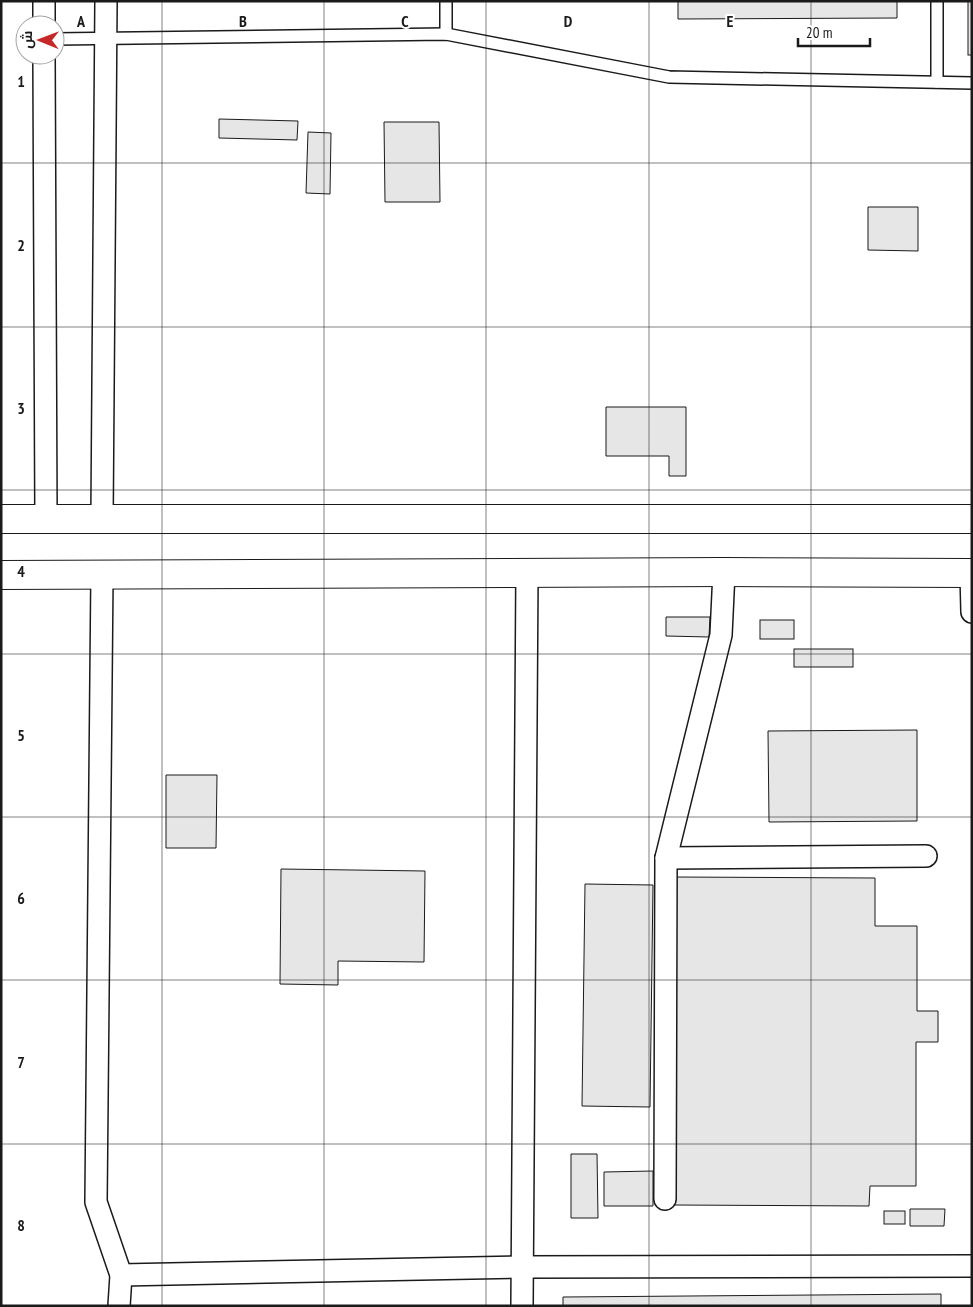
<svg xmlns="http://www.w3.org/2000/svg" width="973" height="1307" viewBox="0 0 973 1307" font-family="'PT Sans Narrow',Cairo,sans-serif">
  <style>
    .building { fill: #e6e6e6; stroke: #1a1a1a }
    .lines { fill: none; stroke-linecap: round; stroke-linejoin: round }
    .service-casing { stroke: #1a1a1a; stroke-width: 14 }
    .minor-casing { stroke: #1a1a1a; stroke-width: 24 }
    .tertiary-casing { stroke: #1a1a1a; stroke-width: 30 }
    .service { stroke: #fff; stroke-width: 11 }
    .minor { stroke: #fff; stroke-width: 21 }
    .tertiary { stroke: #fff; stroke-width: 28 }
    .grid { fill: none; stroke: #1a1a1a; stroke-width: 1; stroke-opacity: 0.55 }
    .grid-label { font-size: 16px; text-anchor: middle; font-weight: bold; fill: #1a1a1a; stroke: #fff; stroke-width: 4; stroke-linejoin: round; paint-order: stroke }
  </style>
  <rect width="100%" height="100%" fill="#fff"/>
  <!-- building -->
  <g class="building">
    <polygon points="678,1 897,1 897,18 678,19"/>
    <rect x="968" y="1" width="4" height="54"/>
    <polygon points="219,119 298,121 297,140 219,138"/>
    <polygon points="384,122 439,122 440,202 385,202"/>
    <polygon points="308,132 331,133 330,194 306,193"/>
    <polygon points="868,207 918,207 918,251 868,250"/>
    <polygon points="606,407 686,407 686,476 669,476 669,456 606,456"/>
    <polygon points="666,617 710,617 709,637 666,636"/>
    <rect x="760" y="620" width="34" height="19"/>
    <rect x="794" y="649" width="59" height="18"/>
    <polygon points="917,730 917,821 769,822 768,731"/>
    <polygon points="166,775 217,775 216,848 166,848"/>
    <polygon points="281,869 425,871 424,962 338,961 338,985 280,984"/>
    <polygon points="674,877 875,878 875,926 917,926 917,1011 938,1011 938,1042 916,1042 916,1186 870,1186 869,1206 673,1205"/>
    <polygon points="585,884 653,885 650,1107 582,1106"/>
    <polygon points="571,1154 597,1154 598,1218 571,1218"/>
    <polygon points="653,1171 653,1206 604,1206 604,1172"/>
    <polygon points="910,1209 945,1209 944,1226 910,1226"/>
    <rect x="884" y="1211" width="21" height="13"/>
    <polygon points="941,1294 941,1306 563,1306 563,1297"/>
  </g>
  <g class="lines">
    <!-- service casing -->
    <g class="service-casing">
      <g id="service">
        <polyline points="446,34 446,1"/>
        <polyline points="55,39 446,34 669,77 972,83"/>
        <polyline points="937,82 937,1"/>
      </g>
    </g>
    <!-- minor casing -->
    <g class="minor-casing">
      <g id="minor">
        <polyline points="44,1 44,25"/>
        <polyline points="44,55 46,518"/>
        <polyline points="102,518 106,1"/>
        <polyline points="971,573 972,612"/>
        <polyline points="102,574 96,1202 121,1275 119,1306"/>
        <polyline points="666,858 926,856"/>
        <polyline points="665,1199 666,858 721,635 724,572"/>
        <polyline points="121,1275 523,1267 972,1266"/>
        <polyline points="522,1306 527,572"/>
      </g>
    </g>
    <!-- tertiary casing -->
    <g class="tertiary-casing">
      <g id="tertiary">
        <polyline points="1,519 972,519"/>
        <polyline points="1,575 724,572 972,573"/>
      </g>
    </g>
    <!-- service -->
    <use href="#service" class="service"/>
    <!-- minor -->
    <use href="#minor" class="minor"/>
    <!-- tertiary -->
    <use href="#tertiary" class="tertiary"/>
  </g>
  <!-- grid -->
  <path class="grid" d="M162 1V1306M324 1V1306M486 1V1306M649 1V1306M811 1V1306M1 163H972M1 327H972M1 490H972M1 654H972M1 817H972M1 980H972M1 1144H972"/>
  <g class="grid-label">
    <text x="81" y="27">A</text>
    <text x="243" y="27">B</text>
    <text x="405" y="27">C</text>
    <text x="568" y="27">D</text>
    <text x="730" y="27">E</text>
    <text x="21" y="87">1</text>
    <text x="21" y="251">2</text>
    <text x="21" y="414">3</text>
    <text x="21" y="577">4</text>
    <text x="21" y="741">5</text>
    <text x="21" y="904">6</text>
    <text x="21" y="1068">7</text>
    <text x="21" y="1231">8</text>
  </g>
  <!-- border -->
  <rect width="973" height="1307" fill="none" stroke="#1a1a1a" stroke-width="5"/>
  <!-- north arrow -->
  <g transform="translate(40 40) rotate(271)"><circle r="24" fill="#ffffff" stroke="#a3a3a3"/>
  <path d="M0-4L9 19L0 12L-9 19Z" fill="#c62828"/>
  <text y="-8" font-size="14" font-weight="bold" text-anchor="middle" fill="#1a1a1a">ش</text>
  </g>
  <!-- scale -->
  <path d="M798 38v8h72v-8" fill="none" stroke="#1a1a1a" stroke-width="2.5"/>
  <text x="806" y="38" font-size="15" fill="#1a1a1a" stroke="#ffffff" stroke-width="4" paint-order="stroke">20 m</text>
</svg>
